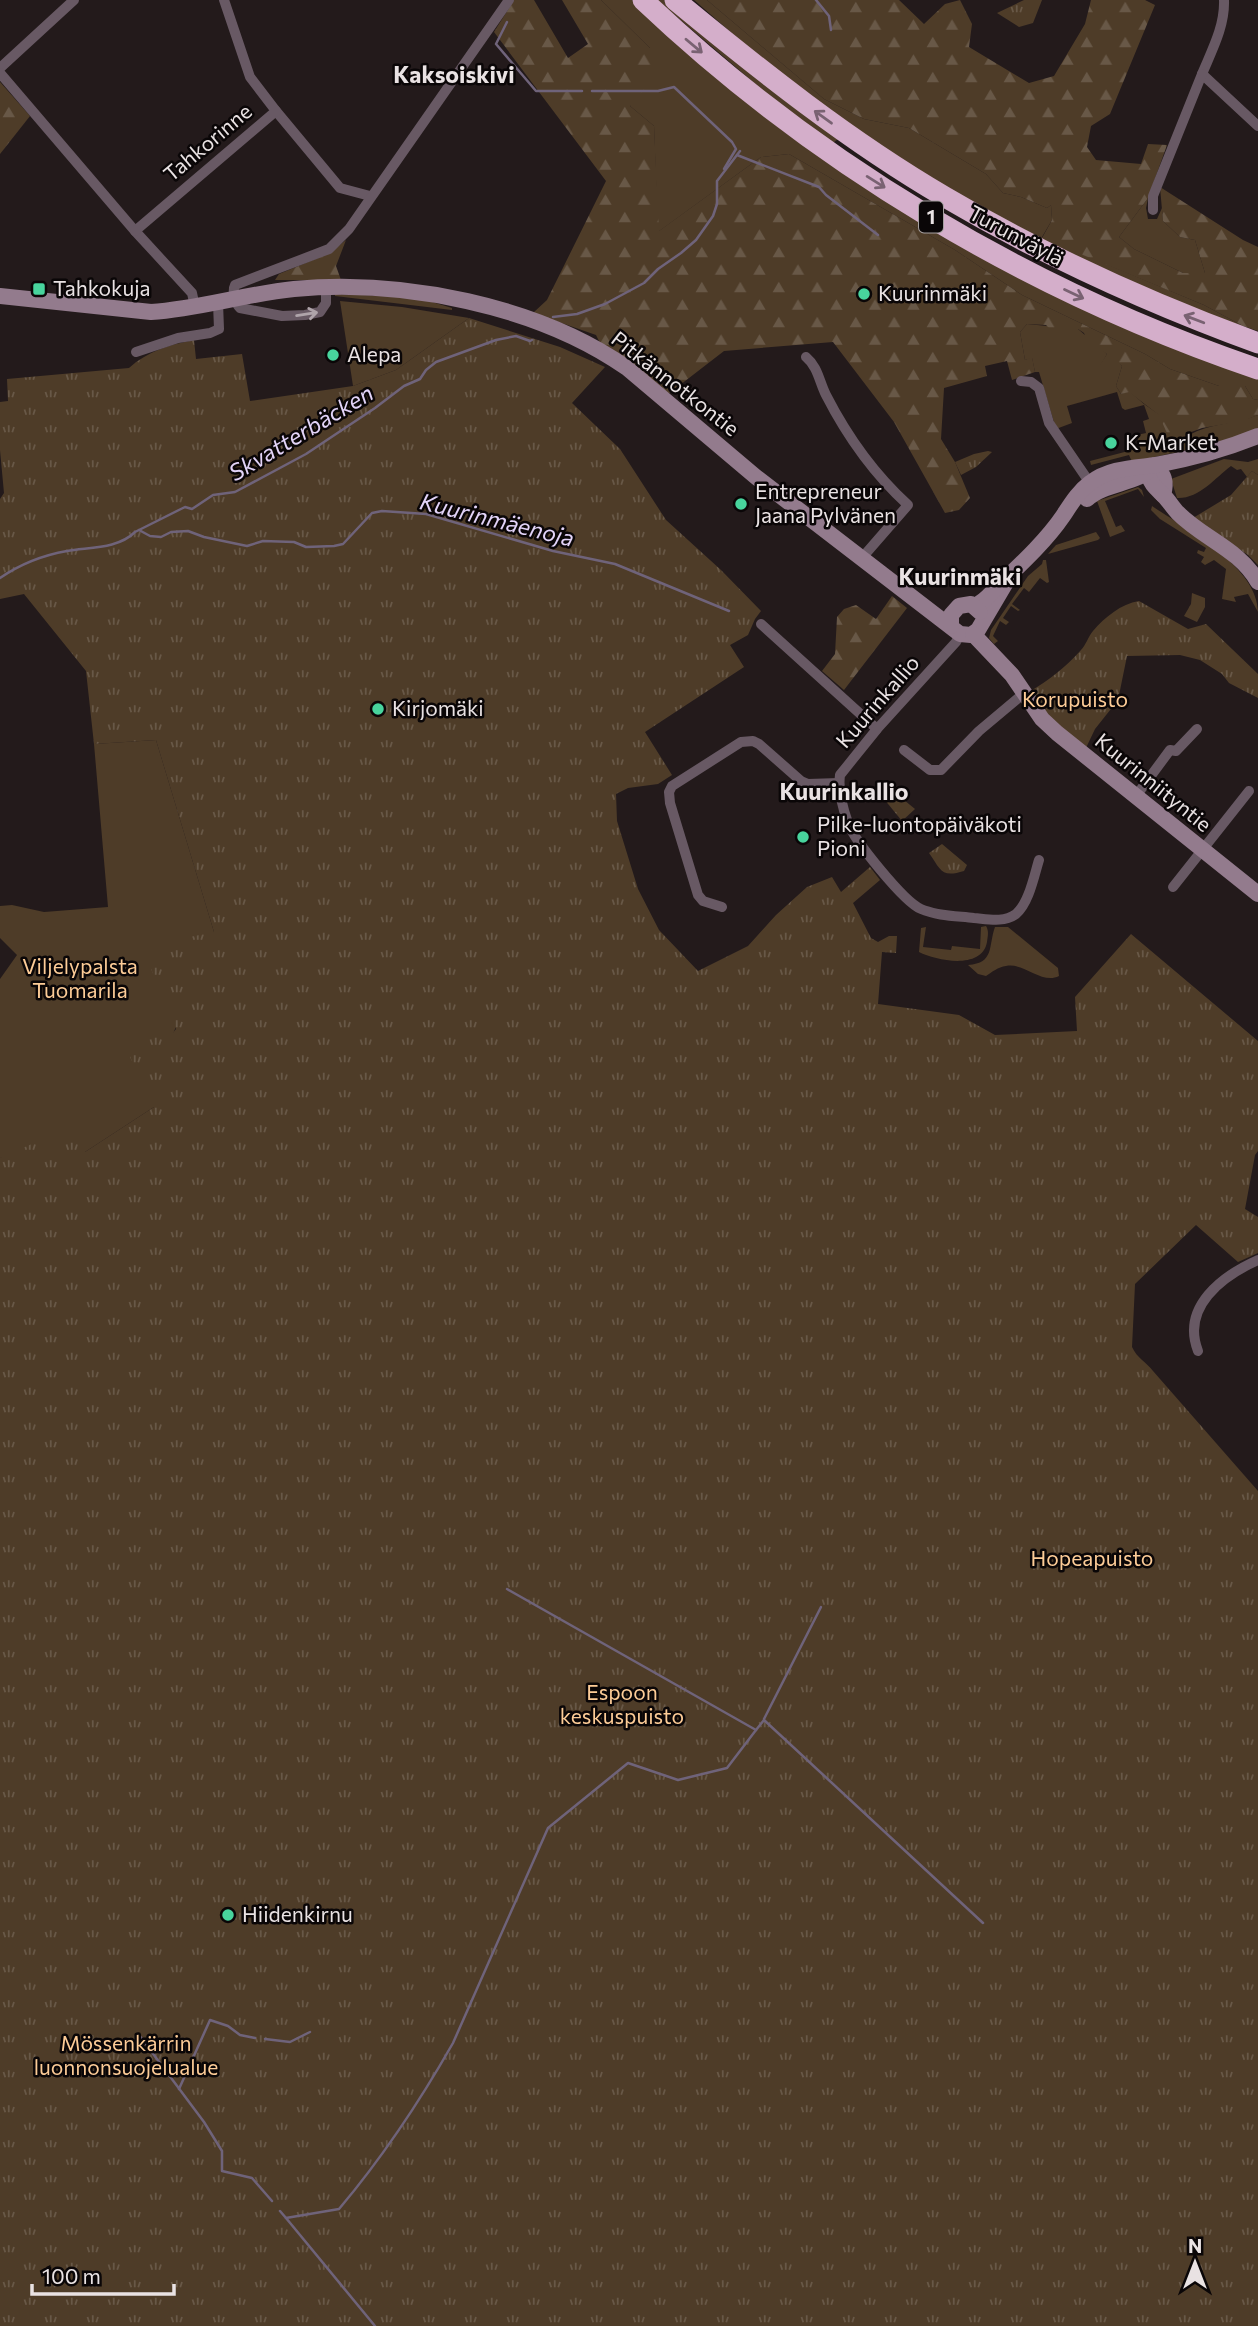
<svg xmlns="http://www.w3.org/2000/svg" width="1258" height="2326" viewBox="0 0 1258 2326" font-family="Commissioner,sans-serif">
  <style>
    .green { fill: #4e3c28 }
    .forest { fill: url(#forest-firs) }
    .park { fill: url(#park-tufts) }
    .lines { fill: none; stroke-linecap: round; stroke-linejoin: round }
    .stream { stroke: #6f637a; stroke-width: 2.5 }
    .street { stroke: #685964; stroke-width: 10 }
    .secondary { stroke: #937b8d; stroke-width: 16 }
    .highway { stroke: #d4aeca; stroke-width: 21 }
    .oneway { stroke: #796272 }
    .oneway2 { stroke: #afa4aa }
    .poi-dot { fill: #48d49d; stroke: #0a0607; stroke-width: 2.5 }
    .labels { text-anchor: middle; stroke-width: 5; stroke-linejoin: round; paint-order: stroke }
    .shield { fill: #0a0607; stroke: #a6a0a1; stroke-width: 2 }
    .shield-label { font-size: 19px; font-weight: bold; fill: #e9e2e3 }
    .street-label { font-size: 21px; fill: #e9e2e3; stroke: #0a0607 }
    .poi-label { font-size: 21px; fill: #e9e2e3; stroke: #0a0607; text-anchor: start }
    .park-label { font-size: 21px; fill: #fdcc97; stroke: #0a0607 }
    .neighbourhood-label { font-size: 23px; font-weight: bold; fill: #e9e2e3; stroke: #0a0607 }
    .water-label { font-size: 23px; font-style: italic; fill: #e3d4f9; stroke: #0a0607 }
  </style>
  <defs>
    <pattern id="forest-firs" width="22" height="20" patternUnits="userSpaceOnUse" patternTransform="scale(1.75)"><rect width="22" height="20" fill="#4e3c28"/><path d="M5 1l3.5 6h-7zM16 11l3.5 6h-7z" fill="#685847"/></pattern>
    <pattern id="park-tufts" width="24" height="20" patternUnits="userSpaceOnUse" patternTransform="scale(1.75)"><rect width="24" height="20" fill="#4e3c28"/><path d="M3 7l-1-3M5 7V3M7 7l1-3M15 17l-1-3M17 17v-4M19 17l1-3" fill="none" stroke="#685847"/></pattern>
  </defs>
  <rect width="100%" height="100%" fill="#231a1b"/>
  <!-- green -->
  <g class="green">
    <polygon points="601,0 632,0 667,33 828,159 1258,379 1258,400 1253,399 1245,386 1219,386 1170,369 1145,354 1022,295 955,250 789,154 761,157 658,232 654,126 630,106 650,48"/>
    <polygon points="657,0 664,0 699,30 838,139 833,143 787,111"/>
    <polygon points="694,0 707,0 824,99 864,119 909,128 986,174 1003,193 1021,197 1047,208 1051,205 1052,220 1042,237 1204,305 1243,326 1238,328 1144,291 937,185 819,103 742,42"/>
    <polygon points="1148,198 1146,208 1148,219 1157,219 1162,208 1163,221 1180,237 1195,240 1205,273 1183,273 1134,249 1119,237"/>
    <polygon points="335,294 416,297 452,308 452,310 335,296"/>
    <polygon points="340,301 402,307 469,318 396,370 353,386"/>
    <path d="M1027 324 1078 329 1107 354 1099 368 1118 361 1122 366 1116 386 1121 394 1129 391 1144 404 1189 435C1211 423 1235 424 1258 415V429L1218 443 1132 462 1129 455 1091 465 1090 461 1140 448 1137 435 1146 433 1143 421 1149 419 1144 405 1125 410 1122 408 1117 392 1067 406 1072 423 1056 429 1039 372H1035L1032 358 1025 360 1020 332Z"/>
    <path d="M1224 459 1248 462 1258 459V475L1252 471 1247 477 1241 469 1237 470 1231 466C1215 478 1199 499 1177 498L1171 479Z"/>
    <polygon points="1138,487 1142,490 1144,497 1138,489 1105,501 1116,527 1121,525 1125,531 1110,537 1097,501"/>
    <path d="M1152 506C1186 529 1258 567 1258 612L1248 594 1234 597 1236 602 1222 599 1226 569 1214 560 1205 565 1201 562 1204 557 1197 553 1198 550 1204 552 1206 548 1160 519 1151 510Z"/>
    <polygon points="1096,532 1100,538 1098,540 1048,554 1056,545"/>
    <polygon points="1043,560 1046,560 1049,582 1047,583 1040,578 1029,592 1024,588 1012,604 1020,610 1018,611 1011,606 1003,618 1009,622 1006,625 1000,621 993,636 998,641 994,644 989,638 991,630 1028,576 1042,564"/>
    <polygon points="156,740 214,932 173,1034 154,1107 85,1152 0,1158 0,979 17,955 0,938 0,906 12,905 44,912 108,907 94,744"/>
    <path d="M986 926C989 931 988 935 987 942 982 970 937 961 919 952L921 928 926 927 923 947 951 950 952 946 980 949 981 927Z"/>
    <path d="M995 927H1008L1058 968 1059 976C1042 985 1024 962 1006 966 998 967 992 972 986 976L978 974 968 965C995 963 988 946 995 927Z"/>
  </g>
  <!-- forest -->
  <g class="forest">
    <polygon points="514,0 534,0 568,58 588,44 562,0 601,0 650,48 661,70 630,106 654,126 659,231 761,157 789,154 955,250 1022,295 1145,354 1170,369 1219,386 1245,386 1253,399 1258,400 1258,415 1243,421 1202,428 1170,440 1159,415 1129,392 1121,394 1116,386 1122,366 1118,362 1103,370 1098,368 1107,354 1087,341 1084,333 1078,329 1074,334 1064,333 1060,329 1053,332 1046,325 1027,324 1020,332 1025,360 1032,357 1035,372 1012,380 1007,361 985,366 987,376 944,388 941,439 955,462 970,498 959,510 945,513 894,422 833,342 724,351 667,395 600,343 596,335 533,313 547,300 606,181 494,32"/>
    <polygon points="707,0 899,0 924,24 945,4 960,0 972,24 969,47 1029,83 1054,76 1085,24 1091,0 1145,0 1155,5 1110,114 1091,126 1087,147 1096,160 1141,164 1148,144 1167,145 1148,198 1119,237 1134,249 1183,273 1205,273 1195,240 1180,237 1163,221 1160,187 1243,240 1258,247 1258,331 1243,326 1204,305 1042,238 1052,220 1051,205 1047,208 1021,197 1003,193 986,174 909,128 864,119 824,99"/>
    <polygon points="0,82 30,116 0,154"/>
    <polygon points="346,240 336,266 341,280 275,280 279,274 330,253"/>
    <polygon points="892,596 907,608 844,690 822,671 835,654 837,617 844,609 856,605 876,619"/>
  </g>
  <!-- park -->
  <g class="park">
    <polygon points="1024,0 1042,0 1033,23 1019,27 997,13"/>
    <path d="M469 318 560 347 605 367 572 403 620 449 666 520 721 570 761 611 755 619 748 635 730 645 744 667 645 732 672 775 658 784 628 788 616 794 617 821 638 889 659 930 698 971 748 946 776 915 807 887 832 877 841 892 870 867 880 880 853 903 871 938 878 942 889 936H897L896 953 882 952 878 1004 959 1015 995 1035 1077 1031 1075 997 1131 934 1258 1041V1151L1255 1155 1245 1209 1258 1217V1253L1238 1262 1196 1225 1135 1284 1132 1347C1137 1358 1146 1362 1153 1371 1188 1411 1223 1451 1258 1491V2326H0V1158L73 1126 85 1152 154 1107 119 1034H172L176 1029 142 947 214 932 156 740 94 744 86 671 24 594 0 599V499L4 493 0 450V402L8 401 7 379 129 368C148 351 169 345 194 340L196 359 242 354 250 401 353 386 396 370Z"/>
    <polygon points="988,451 992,452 976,467 961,475 955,462 974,454"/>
    <polygon points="1252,471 1258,475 1258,565 1248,555 1193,518 1231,495"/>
    <polygon points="1192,593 1205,598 1205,607 1197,622 1184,616 1191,604"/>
    <path d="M1139 601 1188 629 1206 624 1258 674V698L1229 683 1222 674 1200 660 1180 655 1127 656 1118 700 1095 729 1085 750 1055 726 1029 692C1049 680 1065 668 1081 650 1086 645 1088 637 1093 631 1105 617 1121 604 1139 601Z"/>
    <polygon points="893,791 915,809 902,821 884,799"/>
    <path d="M942 844 967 865 964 871C941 878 941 870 929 853Z"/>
  </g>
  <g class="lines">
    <!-- stream -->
    <g class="stream">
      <polyline points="816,0 829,16 831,30"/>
      <polyline points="507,22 496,44 536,91 582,91"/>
      <polyline points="592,91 658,91 674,87 732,142 736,149 724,169"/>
      <polyline points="737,155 819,187 826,195 878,235"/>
      <polyline points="553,317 577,314 605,304 644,283 658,269 681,253 696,240 713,216 717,204 717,181 740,151"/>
      <polyline points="139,530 150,536 161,537 171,532 188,531 204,537 247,546 263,541 294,542 306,547 334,546 343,544 372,513 382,511 426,514 553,551 615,564 729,611"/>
      <path d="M0 578C19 565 44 555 67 551 89 547 118 549 135 532L185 507 192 509 213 495 235 492 306 454 375 408 404 386 420 379 426 370 436 362 496 340 516 336 530 341 532 340"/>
      <polyline points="507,1589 756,1730 764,1720 983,1923"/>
      <polyline points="764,1719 821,1607"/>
      <polyline points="139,2035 204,2122 222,2151 222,2171 252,2178 272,2201"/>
      <polyline points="265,2039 290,2042 310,2032"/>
      <polyline points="179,2089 210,2020 228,2026 240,2035 255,2038"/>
      <path d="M280 2211 286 2218 339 2209C382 2158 420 2101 453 2043L548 1828 628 1763 678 1780 727 1768 756 1730"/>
      <polyline points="286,2218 375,2326"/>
    </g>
    <!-- street -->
    <g class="street">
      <path d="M1224 0C1225 26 1212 50 1202 74L1258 126"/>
      <polyline points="0,68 74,0"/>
      <polyline points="0,73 135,231 192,293 195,307"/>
      <polyline points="276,111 340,188 370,196"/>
      <polyline points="1153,210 1153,196 1202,74"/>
      <polyline points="135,231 276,111 250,77 224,0"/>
      <path d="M326 287V303L320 312 305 315 282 316 240 308C235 303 232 291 235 285L329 249 349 229 509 0"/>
      <polyline points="136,352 178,338 210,333 219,329 218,303"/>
      <path d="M806 357C818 367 819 381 826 395 847 436 874 474 908 505L861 559"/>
      <polyline points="1021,381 1031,382 1039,388 1049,423 1092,486"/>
      <polyline points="761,624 877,729"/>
      <path d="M960 634 956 642 877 729 840 775C838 790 843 809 848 823 854 840 904 902 921 909 937 916 957 916 974 918 987 919 1004 923 1016 914 1029 903 1034 876 1039 860"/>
      <polyline points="904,750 930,770 941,770 979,731 1023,694"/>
      <polyline points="1136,796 1170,750 1176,751 1197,729"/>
      <polyline points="1173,887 1249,791"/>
      <polyline points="722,907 703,901 698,895 670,803 669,792 672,786 741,742 753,741 759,744 801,781 808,784 839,783"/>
      <path d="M1198 1351C1181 1307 1222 1276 1258 1260"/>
    </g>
    <!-- secondary -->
    <g class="secondary">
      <path d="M0 296 151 312C199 309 245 294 294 289 402 279 537 305 627 368L756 477 960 634 971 635 978 630 1011 574"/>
      <path d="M1155 465C1164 475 1167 481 1163 495"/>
      <path d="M1148 474C1151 485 1156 488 1164 496 1169 501 1173 508 1178 513 1204 539 1239 549 1258 582"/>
      <path d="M1087 499C1106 482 1140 484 1153 466"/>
      <path d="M974 606C985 602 990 594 998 586 1020 565 1046 541 1063 516 1071 504 1078 492 1090 483 1109 468 1133 468 1156 465 1190 459 1226 449 1258 436"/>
      <polyline points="951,626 951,615 959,606 971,604 980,612"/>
      <polyline points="973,634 1012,675 1042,719 1057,733 1258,894"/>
    </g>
    <!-- highway -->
    <g class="highway">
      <path d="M643 0C817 165 1031 292 1258 369"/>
      <path d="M675 0C761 71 849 141 945 197 1045 256 1149 303 1258 343"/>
    </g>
  </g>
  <!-- one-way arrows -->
  <defs><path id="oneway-shaft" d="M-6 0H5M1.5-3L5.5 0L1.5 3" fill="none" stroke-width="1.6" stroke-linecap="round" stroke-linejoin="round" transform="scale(1.75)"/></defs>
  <g class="oneway">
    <use href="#oneway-shaft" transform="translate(694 46) rotate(40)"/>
    <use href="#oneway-shaft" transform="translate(823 117) rotate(-144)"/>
    <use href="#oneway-shaft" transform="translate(876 182) rotate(32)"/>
    <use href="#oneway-shaft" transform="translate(1074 294) rotate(25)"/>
    <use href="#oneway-shaft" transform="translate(1194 319) rotate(-159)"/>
  </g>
  <use class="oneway2" href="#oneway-shaft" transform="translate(307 314) rotate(-9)"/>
  <!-- markers -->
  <g class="poi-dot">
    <rect x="32" y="282" width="14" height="14" rx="3.5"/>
    <circle cx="864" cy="294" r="7"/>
    <circle cx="333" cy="355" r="7"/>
    <circle cx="1111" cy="443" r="7"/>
    <circle cx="741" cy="504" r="7"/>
    <circle cx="378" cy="709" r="7"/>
    <circle cx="803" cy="837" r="7"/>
    <circle cx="228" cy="1915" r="7"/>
  </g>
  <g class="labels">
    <!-- shield labels -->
    <rect class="shield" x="919" y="201.5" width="24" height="31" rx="5"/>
    <g class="shield-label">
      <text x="931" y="224">1</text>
    </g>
    <!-- street labels -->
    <g class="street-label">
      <text transform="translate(208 143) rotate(-40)" y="7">Tahkorinne</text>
      <text transform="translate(1016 236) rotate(28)" y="7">Turunväylä</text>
      <text transform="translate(675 384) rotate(38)" y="7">Pitkännotkontie</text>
      <text transform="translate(878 702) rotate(-49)" y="7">Kuurinkallio</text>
      <text transform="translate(1153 783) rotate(39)" y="7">Kuurinniityntie</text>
    </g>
    <!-- poi labels -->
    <g class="poi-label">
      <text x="53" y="296">Tahkokuja</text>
      <text x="878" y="301">Kuurinmäki</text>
      <text x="347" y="362">Alepa</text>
      <text x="1125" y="450">K-Market</text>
      <text x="755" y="499">Entrepreneur<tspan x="755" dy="24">Jaana Pylvänen</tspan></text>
      <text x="392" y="716">Kirjomäki</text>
      <text x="817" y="832">Pilke-luontopäiväkoti<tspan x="817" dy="24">Pioni</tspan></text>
      <text x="242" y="1922">Hiidenkirnu</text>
    </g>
    <!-- park labels -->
    <g class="park-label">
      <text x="1075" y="707">Korupuisto</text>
      <text x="80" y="974">Viljelypalsta<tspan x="80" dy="24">Tuomarila</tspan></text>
      <text x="1092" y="1566">Hopeapuisto</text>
      <text x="622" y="1700">Espoon<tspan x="622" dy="24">keskuspuisto</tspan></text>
      <text x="126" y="2051">Mössenkärrin<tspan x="126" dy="24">luonnonsuojelualue</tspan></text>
    </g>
    <!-- neighbourhood labels -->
    <g class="neighbourhood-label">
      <text x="454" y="83">Kaksoiskivi</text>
      <text x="960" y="585">Kuurinmäki</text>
      <text x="844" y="800">Kuurinkallio</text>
    </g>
    <!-- water labels -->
    <g class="water-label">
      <text transform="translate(301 433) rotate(-31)" y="8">Skvatterbäcken</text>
      <text transform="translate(497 520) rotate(14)" y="8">Kuurinmäenoja</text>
    </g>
  </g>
  <!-- north arrow -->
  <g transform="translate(1195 2263)" stroke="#0a0607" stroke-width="5" paint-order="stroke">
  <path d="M0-5L12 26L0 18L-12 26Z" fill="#e9e2e3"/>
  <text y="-10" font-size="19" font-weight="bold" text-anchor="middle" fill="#e9e2e3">N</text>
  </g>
  <!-- scale -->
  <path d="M32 2284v10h142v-10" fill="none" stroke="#e9e2e3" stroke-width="3.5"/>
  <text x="42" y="2284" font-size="21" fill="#e9e2e3" stroke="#0a0607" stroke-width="5" paint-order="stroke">100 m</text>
</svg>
